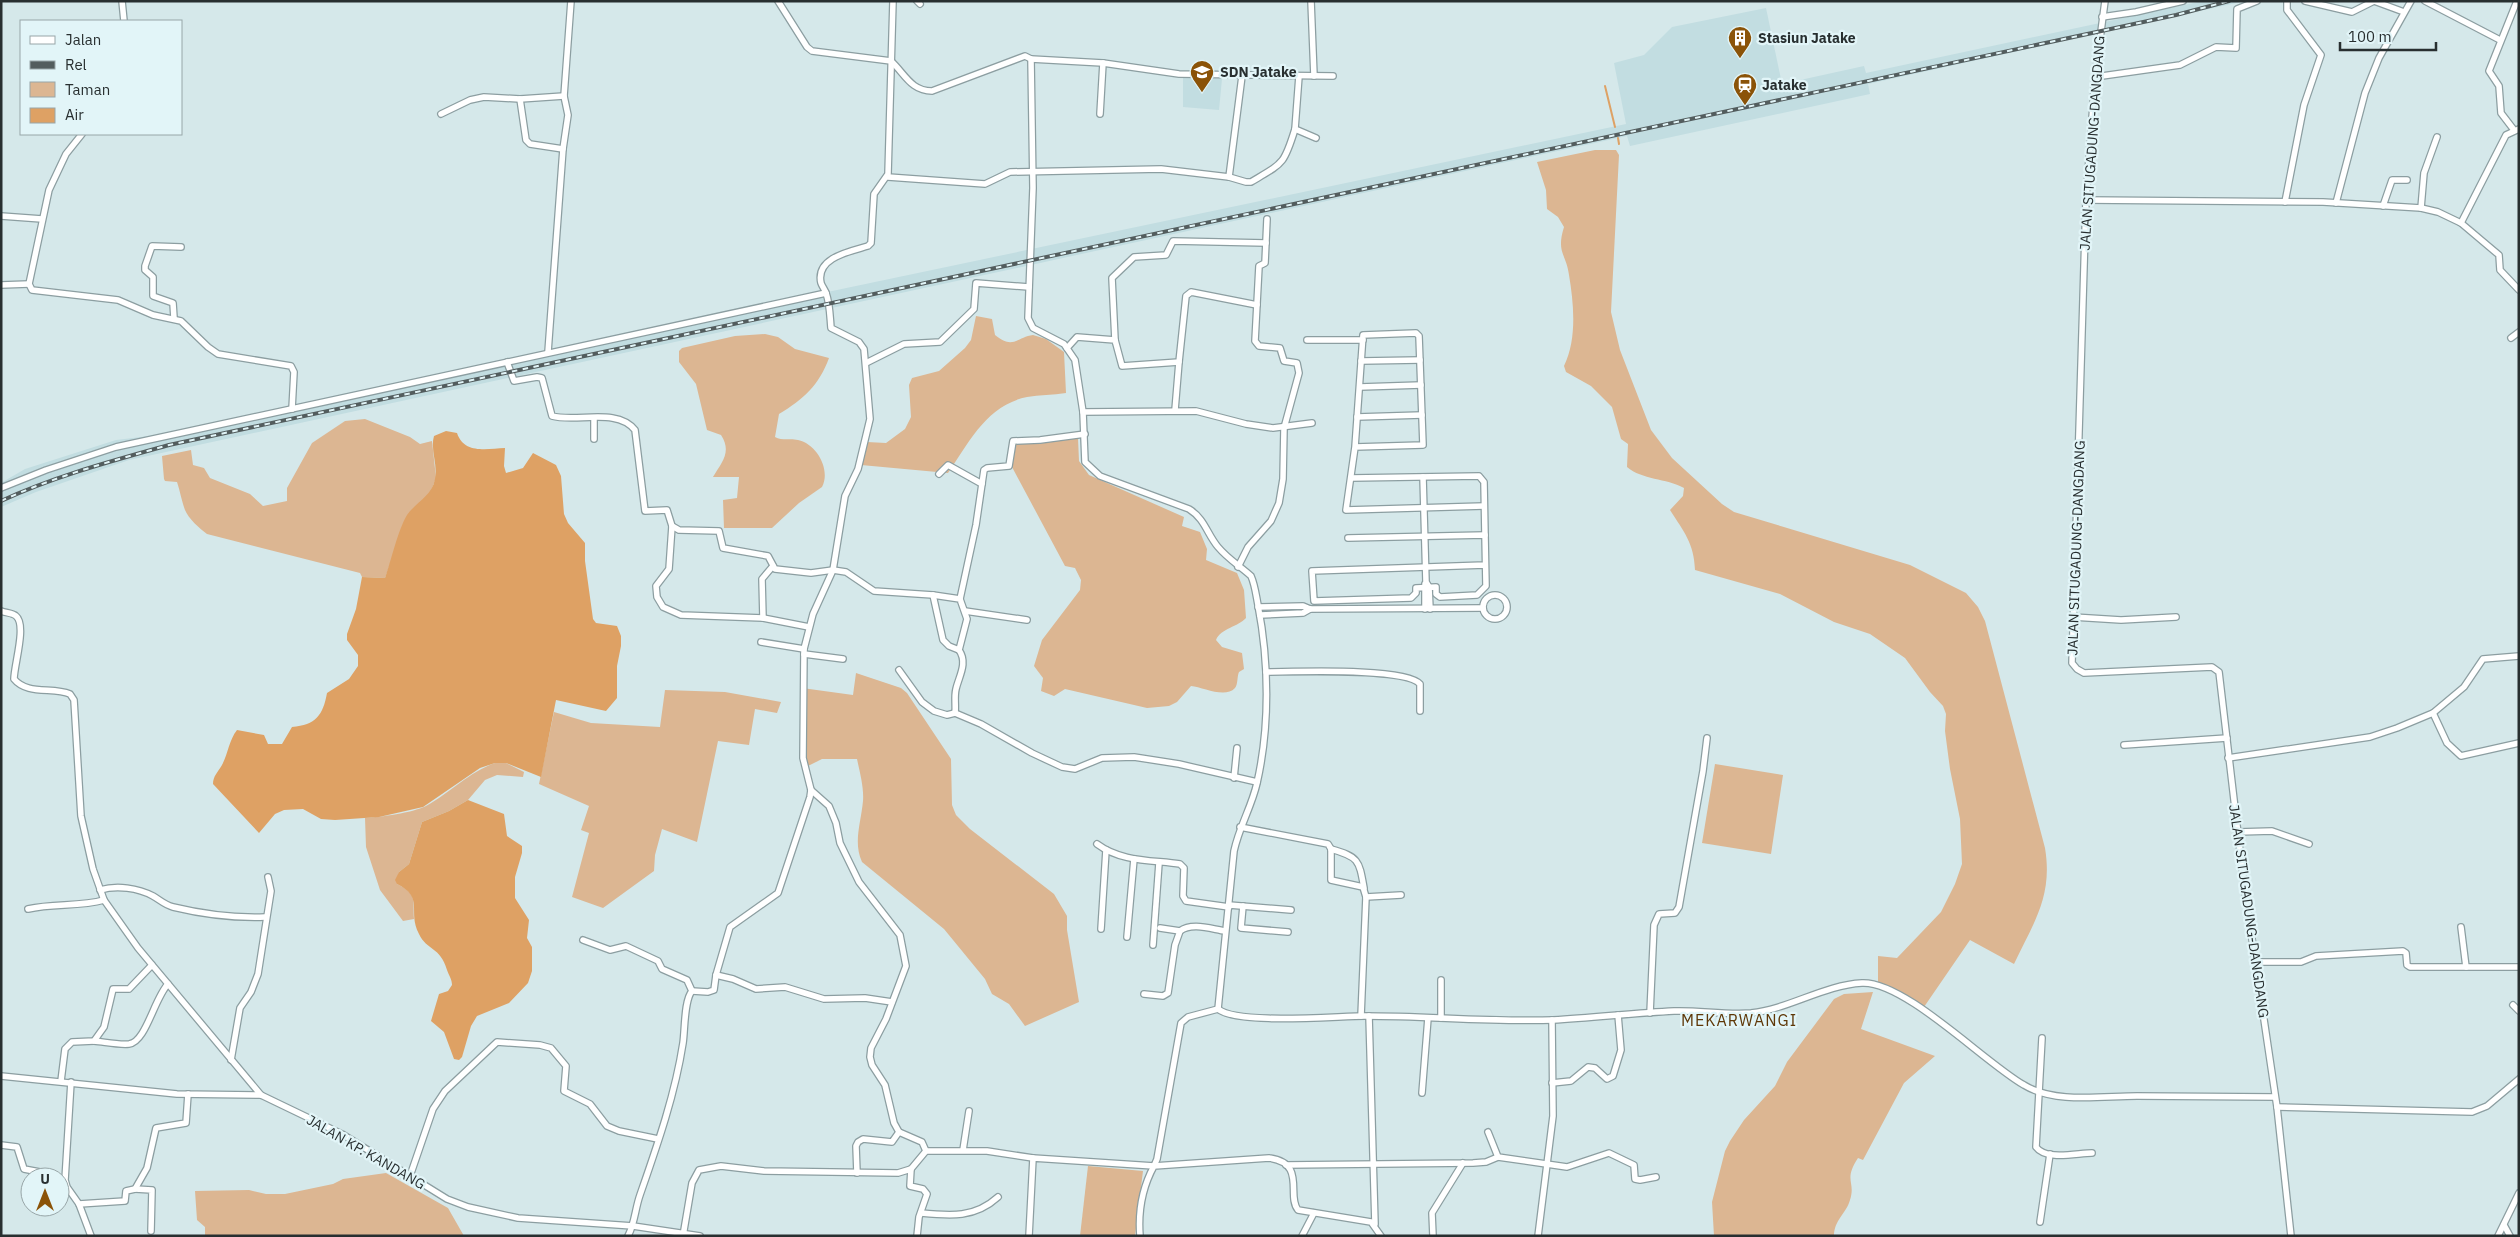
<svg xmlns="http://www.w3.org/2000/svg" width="2520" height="1237" viewBox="0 0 2520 1237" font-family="'IBM Plex Sans',sans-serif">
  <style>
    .built { fill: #c2dde1 }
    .green { fill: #dcb692 }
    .water { fill: #dea164 }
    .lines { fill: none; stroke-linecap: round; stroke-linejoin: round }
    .stream { stroke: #dea164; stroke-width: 2 }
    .minor-casing { stroke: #8c9ea1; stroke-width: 8 }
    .minor { stroke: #fff; stroke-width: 5.5 }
    .rail-casing { stroke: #535d5e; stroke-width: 4 }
    .rail { stroke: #e2f5f8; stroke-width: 2; stroke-dasharray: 5.5; stroke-linecap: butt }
    .labels { text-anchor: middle; stroke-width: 4.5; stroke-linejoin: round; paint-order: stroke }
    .poi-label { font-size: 14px; font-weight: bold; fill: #282f30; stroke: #e2f5f8; text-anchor: start }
    .street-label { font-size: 14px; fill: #282f30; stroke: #e2f5f8 }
    .quarter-label { font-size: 16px; letter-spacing: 1px; fill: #5e3707; stroke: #e2f5f8 }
  </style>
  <rect width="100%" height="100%" fill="#d5e8ea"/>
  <!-- built -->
  <g class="built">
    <polygon points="2203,1 2245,1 1868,84 1870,94 1630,146 1627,136 129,460 36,492 1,507 1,483 25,469 116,440 166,434 357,391 1626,124 1614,63 1644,55 1672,27 1766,8 1782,84 1864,66 1866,73"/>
    <polygon points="1183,77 1222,79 1219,110 1183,107"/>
  </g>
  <!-- green -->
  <g class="green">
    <path d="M1595 150H1616L1619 155 1611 312 1620 350 1651 430 1672 458 1722 504 1734 512 1910 565 1966 593 1978 607 1985 621 2045 848C2053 896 2034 922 2014 964L1970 940 1924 1007 1878 983V956L1897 958 1941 912 1955 884 1962 864 1960 819 1950 769 1945 731 1946 714 1943 706 1930 692 1905 658 1870 634 1834 622 1780 594 1695 570C1694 543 1684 532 1670 510L1683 496 1684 488C1666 478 1642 480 1627 467L1628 444 1621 439 1612 407 1591 386 1566 372 1564 366C1577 339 1574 305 1569 275 1566 253 1556 253 1564 227L1558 217 1547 209 1546 190 1537 162Z"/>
    <path d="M976 316 992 319 995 335C1013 350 1017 337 1033 335L1046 339 1064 352 1066 393C1053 395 1039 395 1027 397 987 405 969 442 948 473L861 465 867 442 886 443 905 429 911 417 909 385 912 378 939 371 965 348 971 340Z"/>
    <path d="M765 334 778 337 795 349 829 358C819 385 804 399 779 414L775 437C782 441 791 438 798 440 817 444 831 470 822 487L799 503 772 528H724L723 500 737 498 739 477H713C722 462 732 452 721 435L707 430 696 384 679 362V351L682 348 735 336Z"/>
    <path d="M365 419 410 437 420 444 432 441 436 478 431 491 423 501 408 515 385 578 362 577 360 573 207 534C200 529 188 518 185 510 182 502 180 491 177 482L165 481 164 479 162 456 191 450 193 465 204 468 210 478 250 494 263 506 287 501V488L312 443 345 421Z"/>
    <path d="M1078 438 1079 461 1089 475 1184 517 1182 526 1200 532 1207 549 1206 560 1237 573 1244 590 1246 618C1238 627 1221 628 1216 640L1222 647 1242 653 1244 669 1239 672C1237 676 1238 685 1235 688 1225 699 1203 687 1191 686L1177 702 1169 706 1147 708 1065 689 1054 696 1041 691 1043 678 1034 666 1042 640 1080 590 1081 580 1075 568 1065 566 1012 467 1009 453 1012 444Z"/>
    <path d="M856 673 901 688 907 693 951 759 952 805 956 815 970 829 1054 894 1067 916V930L1079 1002 1025 1026 1009 1004 992 994 985 979 944 929 862 862C853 842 861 823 863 801 864 788 860 773 857 759H822L806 767 800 745 802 688 853 695Z"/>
    <polygon points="665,690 725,692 781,702 777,713 755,709 749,745 718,741 697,842 662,829 655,855 654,871 603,908 572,897 589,833 581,830 589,806 539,784 554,712 591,723 660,727"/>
    <path d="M495 763H506L524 772 523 777 497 775 485 780 468 800 449 811 422 822 409 864 399 872 397 884C417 894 413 899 414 919L403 921 380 890 366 847 365 818C381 817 412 813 426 806 450 793 469 772 495 763Z"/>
    <polygon points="1715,764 1783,775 1771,854 1702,843"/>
    <path d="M1873 992 1861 1029 1935 1056 1904 1083 1863 1160 1858 1158C1843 1181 1856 1181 1850 1200 1846 1214 1834 1220 1834 1236H1714L1712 1202 1725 1151 1730 1141 1744 1120 1775 1086 1787 1062 1834 999 1844 994Z"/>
    <polygon points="1088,1166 1143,1171 1135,1236 1080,1236"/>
    <polygon points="386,1173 448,1208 464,1236 205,1236 205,1227 197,1220 195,1191 249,1190 266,1194 285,1194 333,1184 343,1179"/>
  </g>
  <!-- water -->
  <g class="water">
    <path d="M446 431 457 433C464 454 486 449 505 448L504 466 506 473 523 468 533 453 556 465 561 476 564 514 568 523 585 543V561L593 619 596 623 617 626 621 636V646L617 666V698L606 711 556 700 541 777 506 763H495L480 768 423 807 379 817 335 820 321 819 303 809 284 810 275 814 259 833 213 784C213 776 218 772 222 765 228 754 229 740 237 730L264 735 268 744H282L292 727C316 725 323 715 327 693L349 679 358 666V655L347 640V634L356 609 362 577 385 578C391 561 398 530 407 515 416 502 432 496 435 479 438 464 430 450 434 436Z"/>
    <path d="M468 800 504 814 507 836 522 846V853L515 877V898L529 920 527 938 532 947V971L528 983 509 1003 477 1016 471 1026 462 1057 459 1060 454 1059 444 1032 431 1021 439 994 448 991 452 985C452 979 449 976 447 970 440 946 427 951 419 934 407 911 425 898 397 884L395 880 399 872 409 864 422 822 449 811Z"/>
  </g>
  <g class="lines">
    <!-- stream -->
    <g class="stream">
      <polyline points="1605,86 1615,127"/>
      <polyline points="1618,138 1619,144"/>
    </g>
    <!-- minor casing -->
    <g class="minor-casing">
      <g id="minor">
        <polyline points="122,1 124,21"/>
        <path d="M778 1 807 47 812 51 891 61C905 74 911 91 932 91L1025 56 1031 59 1033 188 1028 318 1033 328 1064 344 1075 360 1083 412 1085 462 1100 476 1189 509C1205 519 1207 534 1218 547 1228 559 1240 566 1251 576 1255 585 1256 595 1258 605 1269 662 1270 726 1257 783 1252 806 1239 827 1234 851L1218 1009"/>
        <polyline points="917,1 920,4"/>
        <polyline points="1311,1 1314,76"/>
        <polyline points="2105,1 2095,77 2086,200 2072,663 2077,669 2084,673 2212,667 2219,672 2244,885 2277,1107 2291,1236"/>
        <polyline points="2305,1 2352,12 2374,1 2404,12"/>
        <polyline points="2425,1 2500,40"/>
        <polyline points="2102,17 2136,12 2183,1"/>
        <polyline points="1031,59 1103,63 1179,74 1333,76"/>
        <polyline points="1299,76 1295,129 1316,138"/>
        <polyline points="2095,77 2180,65 2216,47 2236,48 2237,9 2257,1"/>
        <polyline points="520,99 526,140 530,144 563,149"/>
        <polyline points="441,114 470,100 484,97 520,99 564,96"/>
        <polyline points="1100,114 1103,63"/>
        <polyline points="2514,130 2501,113 2499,86 2489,71 2517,1"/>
        <polyline points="82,134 66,154 49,190 29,284 32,290 118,300 153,315 181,321 208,347 218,354 291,366 294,372 292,409"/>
        <polyline points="888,177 985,184 1010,172 1161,169 1229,177 1242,76"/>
        <path d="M1229 177 1246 182H1251C1283 163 1284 165 1295 129"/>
        <polyline points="2086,200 2323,202 2421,208 2438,212 2461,223 2499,255 2500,270 2519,290"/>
        <polyline points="2285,202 2304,105 2321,55 2287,10 2287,1"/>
        <polyline points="2336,203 2365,93 2379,58 2411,1"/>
        <polyline points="2383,206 2392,180 2407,180"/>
        <polyline points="2421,208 2424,173 2437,137"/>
        <polyline points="1,216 42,219"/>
        <polyline points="2461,223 2506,135 2519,129"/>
        <polyline points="1,285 29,284"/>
        <polyline points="174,318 173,303 153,296 153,277 145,270 145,266 152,246 181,247"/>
        <polyline points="2511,338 2519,332"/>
        <polyline points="1115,340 1112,278 1134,257 1166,255 1173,241 1266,243"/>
        <polyline points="1307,340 1363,340"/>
        <polyline points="1067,348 1077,337 1115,340 1122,366 1179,362 1186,296 1191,292 1257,305"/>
        <polyline points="548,352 563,149 568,115 564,96 571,1"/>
        <polyline points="1361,361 1420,360"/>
        <path d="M507 362 514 381 537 377 542 378 552 416C576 423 617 407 635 430L645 511 667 510 672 526 679 530 719 531 723 548 768 556 775 569 811 573 833 570 846 572 874 591 933 595 960 599 967 619 959 650"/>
        <polyline points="866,363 904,344 940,342 974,309 976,283 1029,287"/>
        <polyline points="1360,387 1421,385"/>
        <polyline points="1175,410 1179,362"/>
        <polyline points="1083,412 1196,411 1246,424 1273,428 1312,423"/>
        <polyline points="1357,417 1422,415"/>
        <polyline points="594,418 594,439"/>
        <polyline points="1355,447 1423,445 1419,336 1416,333 1363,335 1355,447 1346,510 1484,506"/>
        <polyline points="939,474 948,465 982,484"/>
        <polyline points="1423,477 1426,582 1429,587 1430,609"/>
        <polyline points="1351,478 1479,476 1484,482 1485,535"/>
        <polyline points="1,488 46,470 116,447 826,293"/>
        <polyline points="672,526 669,569 656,586 657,597 663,607 681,615 763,618 809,627"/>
        <polyline points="1348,538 1485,535 1486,586 1477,595 1440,597 1436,594 1436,587 1416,588 1416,593 1411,598 1314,601 1312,571 1485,565"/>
        <polyline points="1238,567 1248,547 1271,521 1279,503 1283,479 1284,428 1299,373 1297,363 1284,361 1280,348 1259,346 1255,341 1259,266 1265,263 1267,219"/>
        <path d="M933 595 943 640 949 646 959 650C968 663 959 676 956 689 954 697 956 705 955 713"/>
        <circle cx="1495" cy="607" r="12"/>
        <polyline points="960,599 976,525 984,470 987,468 1009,466 1013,441 1040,440 1085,434"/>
        <polyline points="1258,607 1303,606 1310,609 1483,608"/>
        <polyline points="1425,609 1425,584"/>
        <path d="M1 611C6 613 13 613 16 616 27 625 14 665 14 679 27 695 52 687 70 694L74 700 81 816 93 869 104 900 138 948 261 1095"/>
        <polyline points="965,611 1027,620"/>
        <polyline points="1260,615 1303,613 1310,609"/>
        <polyline points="2073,617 2121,620 2176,617"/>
        <polyline points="763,618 762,579 773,566"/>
        <polyline points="761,642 804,649"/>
        <polyline points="804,654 843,659"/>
        <polyline points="899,670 922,702 934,711 947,715 955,713 981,724 1032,753 1062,767 1075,769 1102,758 1134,757 1179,764 1257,782"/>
        <path d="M1266 672C1292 672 1406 667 1420 684V711"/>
        <polyline points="2433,713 2447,743 2461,756 2519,743"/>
        <polyline points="2124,745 2227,738"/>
        <polyline points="2228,758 2370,737 2397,728 2433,713 2464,687 2483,659 2519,656"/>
        <polyline points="1234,778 1237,748"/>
        <polyline points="811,790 829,806 836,823 840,843 859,882 900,935 906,966 886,1019 871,1048 870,1057 872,1065 885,1085 894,1123 899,1132 922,1142 926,1151"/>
        <polyline points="1240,827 1328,844 1331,849 1331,880 1363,887 1366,897 1361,1016"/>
        <polyline points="2238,832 2272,831 2309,844"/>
        <path d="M1097 844C1121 862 1152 860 1180 864L1184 868 1183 896 1186 901 1229 907"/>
        <path d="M1331 849C1359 857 1359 860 1364 888"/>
        <path d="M100 890C117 885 138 888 153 896 160 900 165 905 173 907 202 914 236 918 265 917"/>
        <polyline points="1366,897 1401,895"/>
        <polyline points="1229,905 1291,910"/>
        <polyline points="1243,906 1241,928 1288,932"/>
        <path d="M28 909C54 903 79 907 104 900"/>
        <polyline points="2461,927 2466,967"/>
        <polyline points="1160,928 1180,931"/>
        <polyline points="1101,929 1106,850"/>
        <polyline points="1127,937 1134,859"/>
        <path d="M583 940 610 950 626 946 658 961 662 969 687 980 692 991C684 1000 685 1030 683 1043 675 1095 657 1146 640 1195 635 1209 635 1223 628 1236"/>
        <polyline points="1153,945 1159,863"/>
        <polyline points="2256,962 2301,962 2316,956 2403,951 2406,953 2407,965 2410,967 2519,967"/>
        <polyline points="716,975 733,979 756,989 785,987 824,999 865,998 892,1002"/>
        <path d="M692 991 708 992 714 990 716 975 730 927 778 893 810 797 811 790 803 758 804 649 813 614 833 570 845 496 858 469 870 419 864 349 859 342 831 328C830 317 830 304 826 293 825 290 822 286 821 283 815 257 852 251 868 246L871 243 874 194 888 174 893 1"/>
        <path d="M1144 994 1163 996 1168 993 1175 945 1180 931C1192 922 1211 929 1225 931"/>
        <polyline points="2513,1005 2519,1011"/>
        <path d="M1218 1009C1238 1025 1336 1016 1365 1016 1428 1016 1490 1022 1553 1020 1593 1018 1633 1013 1674 1011 1699 1010 1725 1015 1751 1013 1789 1009 1824 985 1862 983 1905 981 1985 1063 2024 1085 2055 1104 2102 1096 2137 1096 2183 1096 2229 1097 2275 1097"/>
        <polyline points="1650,1013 1654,925 1659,914 1675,913 1679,907 1703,771 1707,738"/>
        <polyline points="1369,1016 1375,1224"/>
        <polyline points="1441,1018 1441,980"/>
        <path d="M2042 1038 2036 1147C2046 1161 2077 1153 2092 1153"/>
        <path d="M94 1041C105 1042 118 1045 129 1044 146 1042 154 999 168 984"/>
        <polyline points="231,1060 240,1008 251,992 258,974 271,891 268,877"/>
        <polyline points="1,1076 177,1094 261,1095 342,1134 447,1199 468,1207 518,1218 633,1226 700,1236"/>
        <polyline points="61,1081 65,1049 72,1042 94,1041 104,1027 113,989 129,989 152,965"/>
        <polyline points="71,1082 65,1180 67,1187 79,1204 91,1236"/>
        <polyline points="1552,1083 1571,1081 1588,1067 1595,1068 1607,1079 1613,1076 1621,1050 1618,1015"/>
        <polyline points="1422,1093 1428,1018"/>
        <polyline points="2277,1107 2472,1112 2487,1106 2519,1079"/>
        <polyline points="1488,1132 1498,1157 1567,1167 1609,1153 1634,1165 1635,1179 1640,1180 1656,1177"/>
        <polyline points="1,1145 17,1147 24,1169 45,1173 50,1177"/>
        <polyline points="963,1150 969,1111"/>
        <polyline points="1286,1165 1473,1163 1486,1162 1498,1157"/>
        <polyline points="911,1169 910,1186 923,1189 927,1194 919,1217 917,1236"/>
        <polyline points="857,1173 856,1146 858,1142 863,1139 892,1142 899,1132"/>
        <polyline points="410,1176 433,1109 445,1091 497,1042 540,1045 551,1048 566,1066 564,1091 590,1104 607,1126 619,1131 658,1139"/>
        <polyline points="135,1189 152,1190 151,1231"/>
        <polyline points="79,1204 125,1201 126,1191 135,1189 147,1168 156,1128 186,1123 188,1094"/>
        <path d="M921 1213C951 1216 975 1218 998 1197"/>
        <polyline points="2040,1222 2050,1154"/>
        <polyline points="2504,1225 2510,1236"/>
        <polyline points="683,1236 692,1183 699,1170 721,1166 764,1171 898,1173 911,1169 926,1151 987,1151 1033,1158"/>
        <polyline points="1029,1236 1033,1158 1154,1166 1157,1159 1181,1023 1188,1017 1218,1009"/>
        <path d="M1140 1236C1138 1211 1142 1188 1154 1166L1269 1158C1307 1163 1286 1196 1298 1210L1371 1222 1381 1236"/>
        <polyline points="1302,1236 1314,1213"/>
        <polyline points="1433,1236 1432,1213 1463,1163"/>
        <polyline points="1538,1236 1553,1116 1552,1020"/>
        <polyline points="2498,1236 2519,1193"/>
      </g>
    </g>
    <!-- minor -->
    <use href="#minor" class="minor"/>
    <!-- rail casing -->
    <g class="rail-casing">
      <path id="rail" d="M1 501C55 476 112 461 169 445L2176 15 2229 1"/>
    </g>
    <!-- rail -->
    <use href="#rail" class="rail"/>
  </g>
  <!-- icons -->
  <defs>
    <g id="building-pin" transform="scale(1.25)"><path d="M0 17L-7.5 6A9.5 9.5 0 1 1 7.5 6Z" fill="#8b5308" stroke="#e2f5f8"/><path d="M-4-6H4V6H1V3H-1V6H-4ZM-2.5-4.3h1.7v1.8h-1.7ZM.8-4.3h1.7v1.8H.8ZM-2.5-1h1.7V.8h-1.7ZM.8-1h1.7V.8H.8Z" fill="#fff"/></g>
    <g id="school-pin" transform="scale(1.25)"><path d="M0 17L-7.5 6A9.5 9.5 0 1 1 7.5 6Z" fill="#8b5308" stroke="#e2f5f8"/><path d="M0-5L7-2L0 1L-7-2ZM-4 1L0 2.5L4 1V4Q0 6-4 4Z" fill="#fff"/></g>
    <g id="station-pin" transform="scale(1.25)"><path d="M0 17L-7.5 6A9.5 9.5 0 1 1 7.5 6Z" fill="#8b5308" stroke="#e2f5f8"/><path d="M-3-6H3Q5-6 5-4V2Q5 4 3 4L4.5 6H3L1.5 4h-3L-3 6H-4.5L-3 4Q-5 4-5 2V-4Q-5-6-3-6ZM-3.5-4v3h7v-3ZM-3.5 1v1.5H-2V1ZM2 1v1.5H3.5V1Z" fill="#fff"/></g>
  </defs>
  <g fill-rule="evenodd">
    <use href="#building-pin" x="1740" y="38"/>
    <use href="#school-pin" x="1202" y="72"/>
    <use href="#station-pin" x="1745" y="85"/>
  </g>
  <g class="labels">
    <!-- poi labels -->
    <g class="poi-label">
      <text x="1758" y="43">Stasiun Jatake</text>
      <text x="1220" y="77">SDN Jatake</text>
      <text x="1762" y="90">Jatake</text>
    </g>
    <!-- street labels -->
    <g class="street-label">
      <text transform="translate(2092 143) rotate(-86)" y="5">JALAN SITUGADUNG-DANGDANG</text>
      <text transform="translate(2076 548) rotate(-88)" y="5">JALAN SITUGADUNG-DANGDANG</text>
      <text transform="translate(2249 911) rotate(82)" y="5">JALAN SITUGADUNG-DANGDANG</text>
      <text transform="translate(366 1152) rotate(30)" y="5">JALAN KP. KANDANG</text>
    </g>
    <!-- quarter labels -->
    <g class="quarter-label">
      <text x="1739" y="1026">MEKARWANGI</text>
    </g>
  </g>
  <!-- border -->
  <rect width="2520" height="1237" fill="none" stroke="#282f30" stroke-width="5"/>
  <!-- legend -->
  <rect x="20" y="20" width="162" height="115" fill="#e2f5f8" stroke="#98a6a8"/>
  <rect x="30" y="36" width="25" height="8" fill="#ffffff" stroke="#98a6a8"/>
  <text x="65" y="45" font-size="15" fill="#282f30">Jalan</text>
  <rect x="30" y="61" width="25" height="8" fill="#535d5e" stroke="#98a6a8"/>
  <text x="65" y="70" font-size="15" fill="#282f30">Rel</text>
  <rect x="30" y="82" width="25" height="15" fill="#dcb692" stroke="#98a6a8"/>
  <text x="65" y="95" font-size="15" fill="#282f30">Taman</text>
  <rect x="30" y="108" width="25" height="15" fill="#dea164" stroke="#98a6a8"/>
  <text x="65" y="120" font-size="15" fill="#282f30">Air</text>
  <!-- north arrow -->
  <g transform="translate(45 1192)"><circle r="24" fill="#e2f5f8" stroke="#98a6a8"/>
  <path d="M0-4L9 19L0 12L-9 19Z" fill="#8b5308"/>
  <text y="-8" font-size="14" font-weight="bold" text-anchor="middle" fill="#282f30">U</text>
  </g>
  <!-- scale -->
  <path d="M2340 42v8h96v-8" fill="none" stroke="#282f30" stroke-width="2.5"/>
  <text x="2348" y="42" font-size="15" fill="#282f30" stroke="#e2f5f8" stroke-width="4" paint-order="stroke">100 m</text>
</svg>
